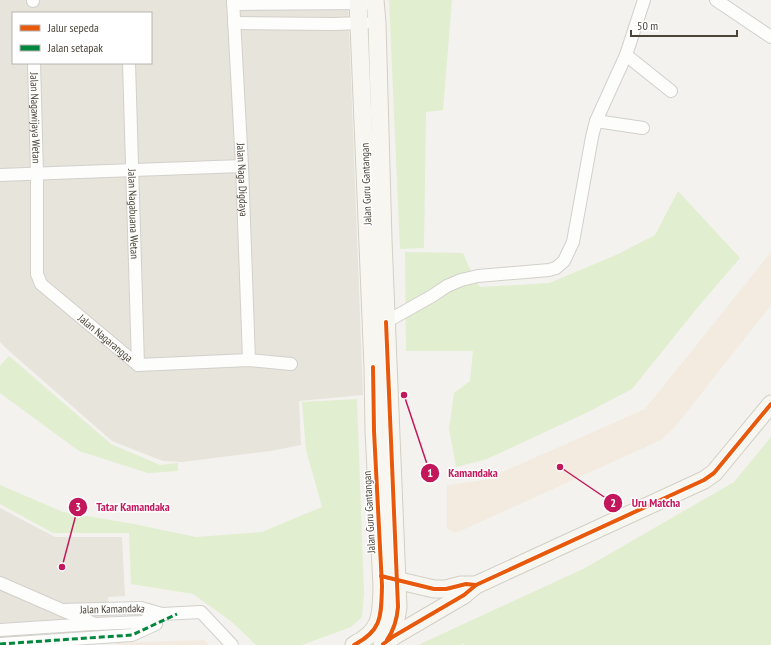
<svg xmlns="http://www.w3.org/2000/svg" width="771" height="645" viewBox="0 0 771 645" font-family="'PT Sans Narrow',sans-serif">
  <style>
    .residential { fill: #e7e4dc; fill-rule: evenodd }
    .commercial { fill: #f3ebdf }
    .green { fill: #e1eecf }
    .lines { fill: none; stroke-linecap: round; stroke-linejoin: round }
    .street-casing { stroke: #d2d0cb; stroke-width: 14 }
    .secondary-casing { stroke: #d3cfc5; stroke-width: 19 }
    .street { stroke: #fdfdfc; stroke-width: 12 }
    .secondary { stroke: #f7f6f1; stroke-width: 17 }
    .quiet { stroke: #00873e; stroke-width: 3; stroke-dasharray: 6 3; stroke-linecap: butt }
    .cycleway-casing { stroke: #fff; stroke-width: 6 }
    .cycleway { stroke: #e8590c; stroke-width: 4 }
    .labels { text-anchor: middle; stroke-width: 3; stroke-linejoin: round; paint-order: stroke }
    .street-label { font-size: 11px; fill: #4b4439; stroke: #fff }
    .leader { fill: none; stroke: #c2185b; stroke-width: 1.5 }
    .callout-dot { fill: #c2185b; stroke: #fff; stroke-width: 1.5 }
    .mark-label { font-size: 12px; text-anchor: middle; font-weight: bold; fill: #fff }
    .callout-label { font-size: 12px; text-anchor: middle; font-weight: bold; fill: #c2185b; stroke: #fff; stroke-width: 3; stroke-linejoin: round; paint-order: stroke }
  </style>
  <rect width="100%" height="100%" fill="#f4f2ee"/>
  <!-- residential -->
  <g class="residential">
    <path d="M0 0H348L363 395 299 401 301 445 270 451 182 462 163 461 112 441 8 350 0 342ZM13 13H151V63H13Z"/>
    <polygon points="0,508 55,537 122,537 125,596 108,597 109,609 109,631 0,637"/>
  </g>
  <!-- commercial -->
  <g class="commercial">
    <polygon points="771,252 771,305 675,427 661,440 456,533 447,529 447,485 484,480 645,409"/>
    <polygon points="204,640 209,645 116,645 116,643"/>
  </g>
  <!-- green -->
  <g class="green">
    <polygon points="389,0 452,0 443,110 426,112 424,248 400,249"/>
    <polygon points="678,191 740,258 698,307 632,389 586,413 487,459 456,467 449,429 454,393 470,381 473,351 406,351 405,252 463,253 473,276 480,287 549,283 616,255 655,235"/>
    <polygon points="9,356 111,444 160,465 178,463 178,471 148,473 79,451 0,393 0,366"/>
    <polygon points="357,399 364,593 362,617 351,627 302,645 256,645 232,622 193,594 131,584 129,533 53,533 0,504 0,485 63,512 134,524 196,537 262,532 322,507 306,450 302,402"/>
    <polygon points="771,437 771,645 464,645 464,644 460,645 418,645 585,568 734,482"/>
  </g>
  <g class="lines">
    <!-- street casing -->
    <g class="street-casing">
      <g id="street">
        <polyline points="33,0 33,1"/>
        <path id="s1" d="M233 0 242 166 249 360"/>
        <polyline points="716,0 771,37"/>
        <polyline points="233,4 366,3"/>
        <polyline points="234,23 332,24 365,23"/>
        <polyline points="626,55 671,91"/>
        <path id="s2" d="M34 63 37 173V274L41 284 138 365 249 360 291 364"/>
        <path id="s3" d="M129 63 138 365"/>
        <polyline points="596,121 643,128"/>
        <polyline points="0,175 242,166"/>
        <polyline points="386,322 432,296 447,286 461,280 478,276 549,270 556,268 564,261 573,242 592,137 596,121 626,55 644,0"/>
        <path id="s4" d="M0 583 62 610 141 608 162 614"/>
        <polyline points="62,610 95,624 142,622 162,614 201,612 232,645"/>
        <polyline points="0,630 92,624"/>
        <polyline points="0,644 132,635 156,624"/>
      </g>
    </g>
    <!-- secondary casing -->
    <g class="secondary-casing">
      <g id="secondary">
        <path d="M375 0 377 23 383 240 398 607C396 622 393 634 382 645"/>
        <polyline points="387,578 434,589 446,589 461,585 475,585"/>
        <polyline points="387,641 394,636 464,595 476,585 704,480 714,473 771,404"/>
        <path d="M354 645C383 630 381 615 382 586L374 431 373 367 358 0"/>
      </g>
    </g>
    <!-- street -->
    <use href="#street" class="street"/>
    <!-- secondary -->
    <use href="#secondary" class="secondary"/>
    <!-- quiet -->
    <polyline class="quiet" points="0,644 132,635 177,614"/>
    <!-- cycleway casing -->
    <g class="cycleway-casing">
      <g id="cycleway">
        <path d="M386 322 398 607C397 619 394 630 387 640"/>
        <polyline points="381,576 434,589 446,589 466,584 476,585"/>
        <polyline points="383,644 394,636 464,595 476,585 704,480 714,473 771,404"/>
        <path d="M354 645C383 630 381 615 382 586L374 431 373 367"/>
      </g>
    </g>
    <!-- cycleway -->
    <use href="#cycleway" class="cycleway"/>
  </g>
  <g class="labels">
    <!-- street labels -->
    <g class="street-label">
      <text dy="4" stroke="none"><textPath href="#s2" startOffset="55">Jalan Nagawijaya Wetan</textPath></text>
      <text dy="4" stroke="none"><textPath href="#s1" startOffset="180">Jalan Naga Digdaya</textPath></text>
      <text transform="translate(366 184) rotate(-92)" y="4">Jalan Guru Gantangan</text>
      <text dy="4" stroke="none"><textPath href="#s3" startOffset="151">Jalan Nagabuana Wetan</textPath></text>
      <text dy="4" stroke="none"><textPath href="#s2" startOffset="306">Jalan Nagarangga</textPath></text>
      <text transform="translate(369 512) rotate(-93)" y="4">Jalan Guru Gantangan</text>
      <text dy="4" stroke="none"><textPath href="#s4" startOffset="118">Jalan Kamandaka</textPath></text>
    </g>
  </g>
  <!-- callouts -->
  <path class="leader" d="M404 395L430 473M560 467L613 503M62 567L78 507"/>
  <g class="callout-dot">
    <circle cx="404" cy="395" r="4"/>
    <circle cx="560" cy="467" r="4"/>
    <circle cx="62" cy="567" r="4"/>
    <circle cx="430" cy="473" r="10"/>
    <circle cx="613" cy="503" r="10"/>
    <circle cx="78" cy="507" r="10"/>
  </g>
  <g class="mark-label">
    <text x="430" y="477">1</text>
    <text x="613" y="507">2</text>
    <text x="78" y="511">3</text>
  </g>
  <g class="callout-label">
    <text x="473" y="477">Kamandaka</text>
    <text x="656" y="507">Uru Matcha</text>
    <text x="133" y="511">Tatar Kamandaka</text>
  </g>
  <!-- legend -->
  <rect x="12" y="12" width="140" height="52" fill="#ffffff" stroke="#b7b4b0"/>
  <rect x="20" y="25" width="20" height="6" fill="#e8590c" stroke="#b7b4b0"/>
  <text x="48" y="32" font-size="12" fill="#4b4439">Jalur sepeda</text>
  <rect x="20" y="45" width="20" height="6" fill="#00873e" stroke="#b7b4b0"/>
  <text x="48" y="52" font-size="12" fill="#4b4439">Jalan setapak</text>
  <!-- scale -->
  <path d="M631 30v6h106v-6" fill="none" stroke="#4b4439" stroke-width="2"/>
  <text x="637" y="30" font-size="12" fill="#4b4439" stroke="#ffffff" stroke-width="3" paint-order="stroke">50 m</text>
</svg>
